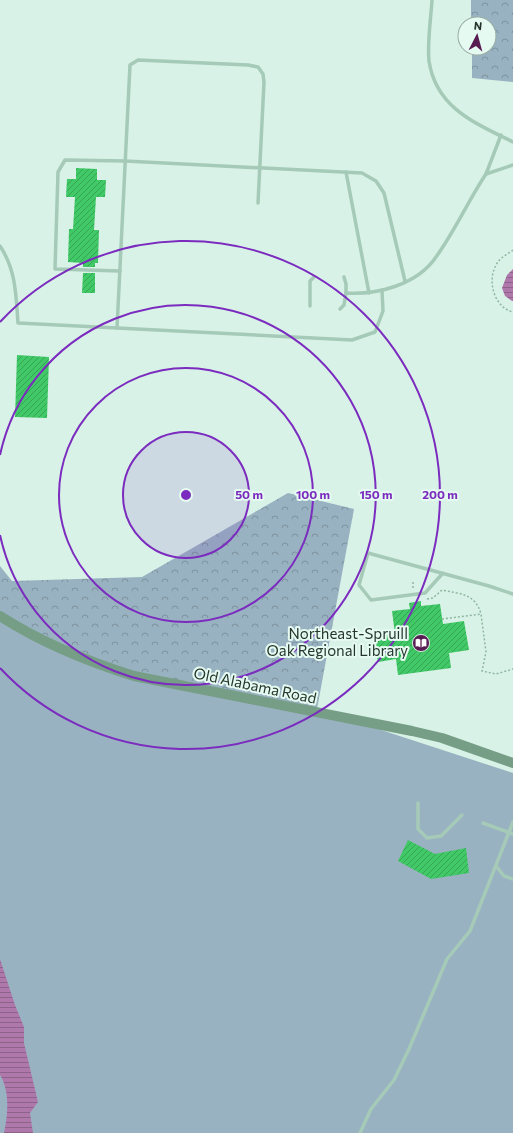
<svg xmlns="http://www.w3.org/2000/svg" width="513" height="1133" viewBox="0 0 513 1133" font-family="Commissioner,sans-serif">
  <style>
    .grass { fill: #99b2c1 }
    .forest { fill: url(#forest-crowns) }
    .water { fill: url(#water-rules) }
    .building { fill: url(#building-hatch) }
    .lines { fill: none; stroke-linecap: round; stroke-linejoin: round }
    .path { stroke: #8fb6a1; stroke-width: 1.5; stroke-dasharray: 2 2; stroke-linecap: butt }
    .service { stroke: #a5cab7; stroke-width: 3.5 }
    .secondary { stroke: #769e86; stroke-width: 10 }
    .ring { fill: none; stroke: #7b2cbf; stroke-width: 2 }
    .labels { text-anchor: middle; stroke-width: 4; stroke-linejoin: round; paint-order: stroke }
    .poi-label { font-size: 15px; fill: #26362c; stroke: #e5faf1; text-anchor: end }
    .street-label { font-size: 15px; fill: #26362c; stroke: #e5faf1 }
    .centre { fill: #7b2cbf; stroke: #e5faf1; stroke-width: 2 }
    .ring-label { font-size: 12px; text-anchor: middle; font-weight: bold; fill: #7b2cbf; stroke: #e5faf1; stroke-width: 4; stroke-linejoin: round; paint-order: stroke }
  </style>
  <defs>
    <pattern id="forest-crowns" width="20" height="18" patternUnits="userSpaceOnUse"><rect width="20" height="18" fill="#99b2c1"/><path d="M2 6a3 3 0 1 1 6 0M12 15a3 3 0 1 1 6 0" fill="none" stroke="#7d929d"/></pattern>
    <pattern id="water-rules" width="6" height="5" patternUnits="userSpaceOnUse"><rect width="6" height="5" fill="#af78ab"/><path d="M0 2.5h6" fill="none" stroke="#8e638b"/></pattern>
    <pattern id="building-hatch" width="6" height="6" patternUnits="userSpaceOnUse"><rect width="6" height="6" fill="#40c966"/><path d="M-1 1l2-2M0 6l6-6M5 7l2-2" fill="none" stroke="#35a454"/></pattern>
  </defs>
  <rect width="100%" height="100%" fill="#d9f2e7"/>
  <!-- grass -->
  <polygon class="grass" points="0,619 317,709 513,773 513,1133 0,1133"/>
  <!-- forest -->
  <g class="forest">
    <polygon points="471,0 513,0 513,82 472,78 472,48 489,48 489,24 471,24"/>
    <polygon points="288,493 354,509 317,709 148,675 50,648 0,617 0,566 12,581 142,577"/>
  </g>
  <!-- water -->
  <g class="water">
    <polygon points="513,269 513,301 512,301 505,296 502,288 507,275"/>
    <path d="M0 959 15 1005 24 1027V1043L38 1102 30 1113 33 1133H4C8 1114 10 1091 0 1075Z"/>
  </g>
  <!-- building -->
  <g class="building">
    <polygon points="76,168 97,169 97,180 106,180 105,197 96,197 94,230 99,230 98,263 95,263 95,267 83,267 83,263 68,262 69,229 73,229 75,197 66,197 67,179 76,179"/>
    <polygon points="83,273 95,273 95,293 82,293"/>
    <polygon points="17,355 49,357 47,418 15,417"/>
    <polygon points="421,601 421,606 440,604 443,624 464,621 469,650 449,653 451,668 398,675 396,659 378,662 374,637 395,634 392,611 410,609 409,603"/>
    <polygon points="408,840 435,854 466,848 469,873 431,879 398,861"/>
  </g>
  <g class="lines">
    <!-- path -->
    <g class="path">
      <path d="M513 250C508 254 501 257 498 262 486 278 493 307 513 312"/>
      <polyline points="413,588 413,580"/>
      <path d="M427 599 433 598 442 590C460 594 475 593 481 614"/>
      <polyline points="442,619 481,614 486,652 482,671 496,674 513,669"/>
    </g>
    <!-- service -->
    <g class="service">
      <path d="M432 0C431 18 427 43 429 61 436 108 475 123 513 142"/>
      <polyline points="346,172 369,293"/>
      <polyline points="486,174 501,135"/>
      <path d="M0 246C16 270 16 295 18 323L352 340 375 332 383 311 382 290"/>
      <polyline points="120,271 55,269 58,172 65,160 125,161 362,173 376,181 384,193 405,281"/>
      <path d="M344 277 346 284V293C377 295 417 285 436 257 455 231 468 201 486 174L513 165"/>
      <polyline points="310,306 310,281 314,277"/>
      <polyline points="340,309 344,305 346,293"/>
      <polyline points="117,328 130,65 138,60 248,65 258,67 263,74 264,82 258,203"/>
      <polyline points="443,573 425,593 371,600 359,585 368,553 489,586 513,594"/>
      <polyline points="418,803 418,829 427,838 441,836 462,815"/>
      <polyline points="483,823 513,834"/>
      <polyline points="496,866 504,876 513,879"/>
      <polyline points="360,1133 371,1109 394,1080 409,1049 447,959 470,931 513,822"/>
    </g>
    <!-- secondary -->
    <path class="secondary" d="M0 616C42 643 86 661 134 676L412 731 442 738 513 763"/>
  </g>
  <!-- distance rings -->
  <circle cx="186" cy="495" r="63" fill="#7b2cbf" fill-opacity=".12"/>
  <g class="ring">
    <circle cx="186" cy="495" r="63"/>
    <circle cx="186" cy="495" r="127"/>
    <path d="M0 455A190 190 0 1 1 0 535"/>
    <path d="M0 322A254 254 0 1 1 0 668"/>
  </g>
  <!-- icons -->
  <defs>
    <g id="library-disc" transform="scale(0.9)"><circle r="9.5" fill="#581b52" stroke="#e5faf1"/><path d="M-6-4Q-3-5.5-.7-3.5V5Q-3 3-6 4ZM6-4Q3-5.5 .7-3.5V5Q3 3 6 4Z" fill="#fff"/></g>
  </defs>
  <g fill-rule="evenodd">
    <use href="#library-disc" x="421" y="643"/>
  </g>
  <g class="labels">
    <!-- poi labels -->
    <g class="poi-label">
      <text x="408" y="639">Northeast-Spruill<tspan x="408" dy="17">Oak Regional Library</tspan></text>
    </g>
    <!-- street labels -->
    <g class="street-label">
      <text transform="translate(255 686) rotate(12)" y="5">Old Alabama Road</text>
    </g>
  </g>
  <circle cx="186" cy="495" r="6" class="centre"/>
  <g class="ring-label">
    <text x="249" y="499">50 m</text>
    <text x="313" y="499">100 m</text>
    <text x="376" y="499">150 m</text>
    <text x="440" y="499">200 m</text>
  </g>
  <!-- north arrow -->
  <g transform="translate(477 36) rotate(6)"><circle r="19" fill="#e5faf1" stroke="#99aca2"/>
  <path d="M0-3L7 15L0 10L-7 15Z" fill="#581b52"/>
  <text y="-6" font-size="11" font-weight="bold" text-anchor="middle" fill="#26362c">N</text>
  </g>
</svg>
